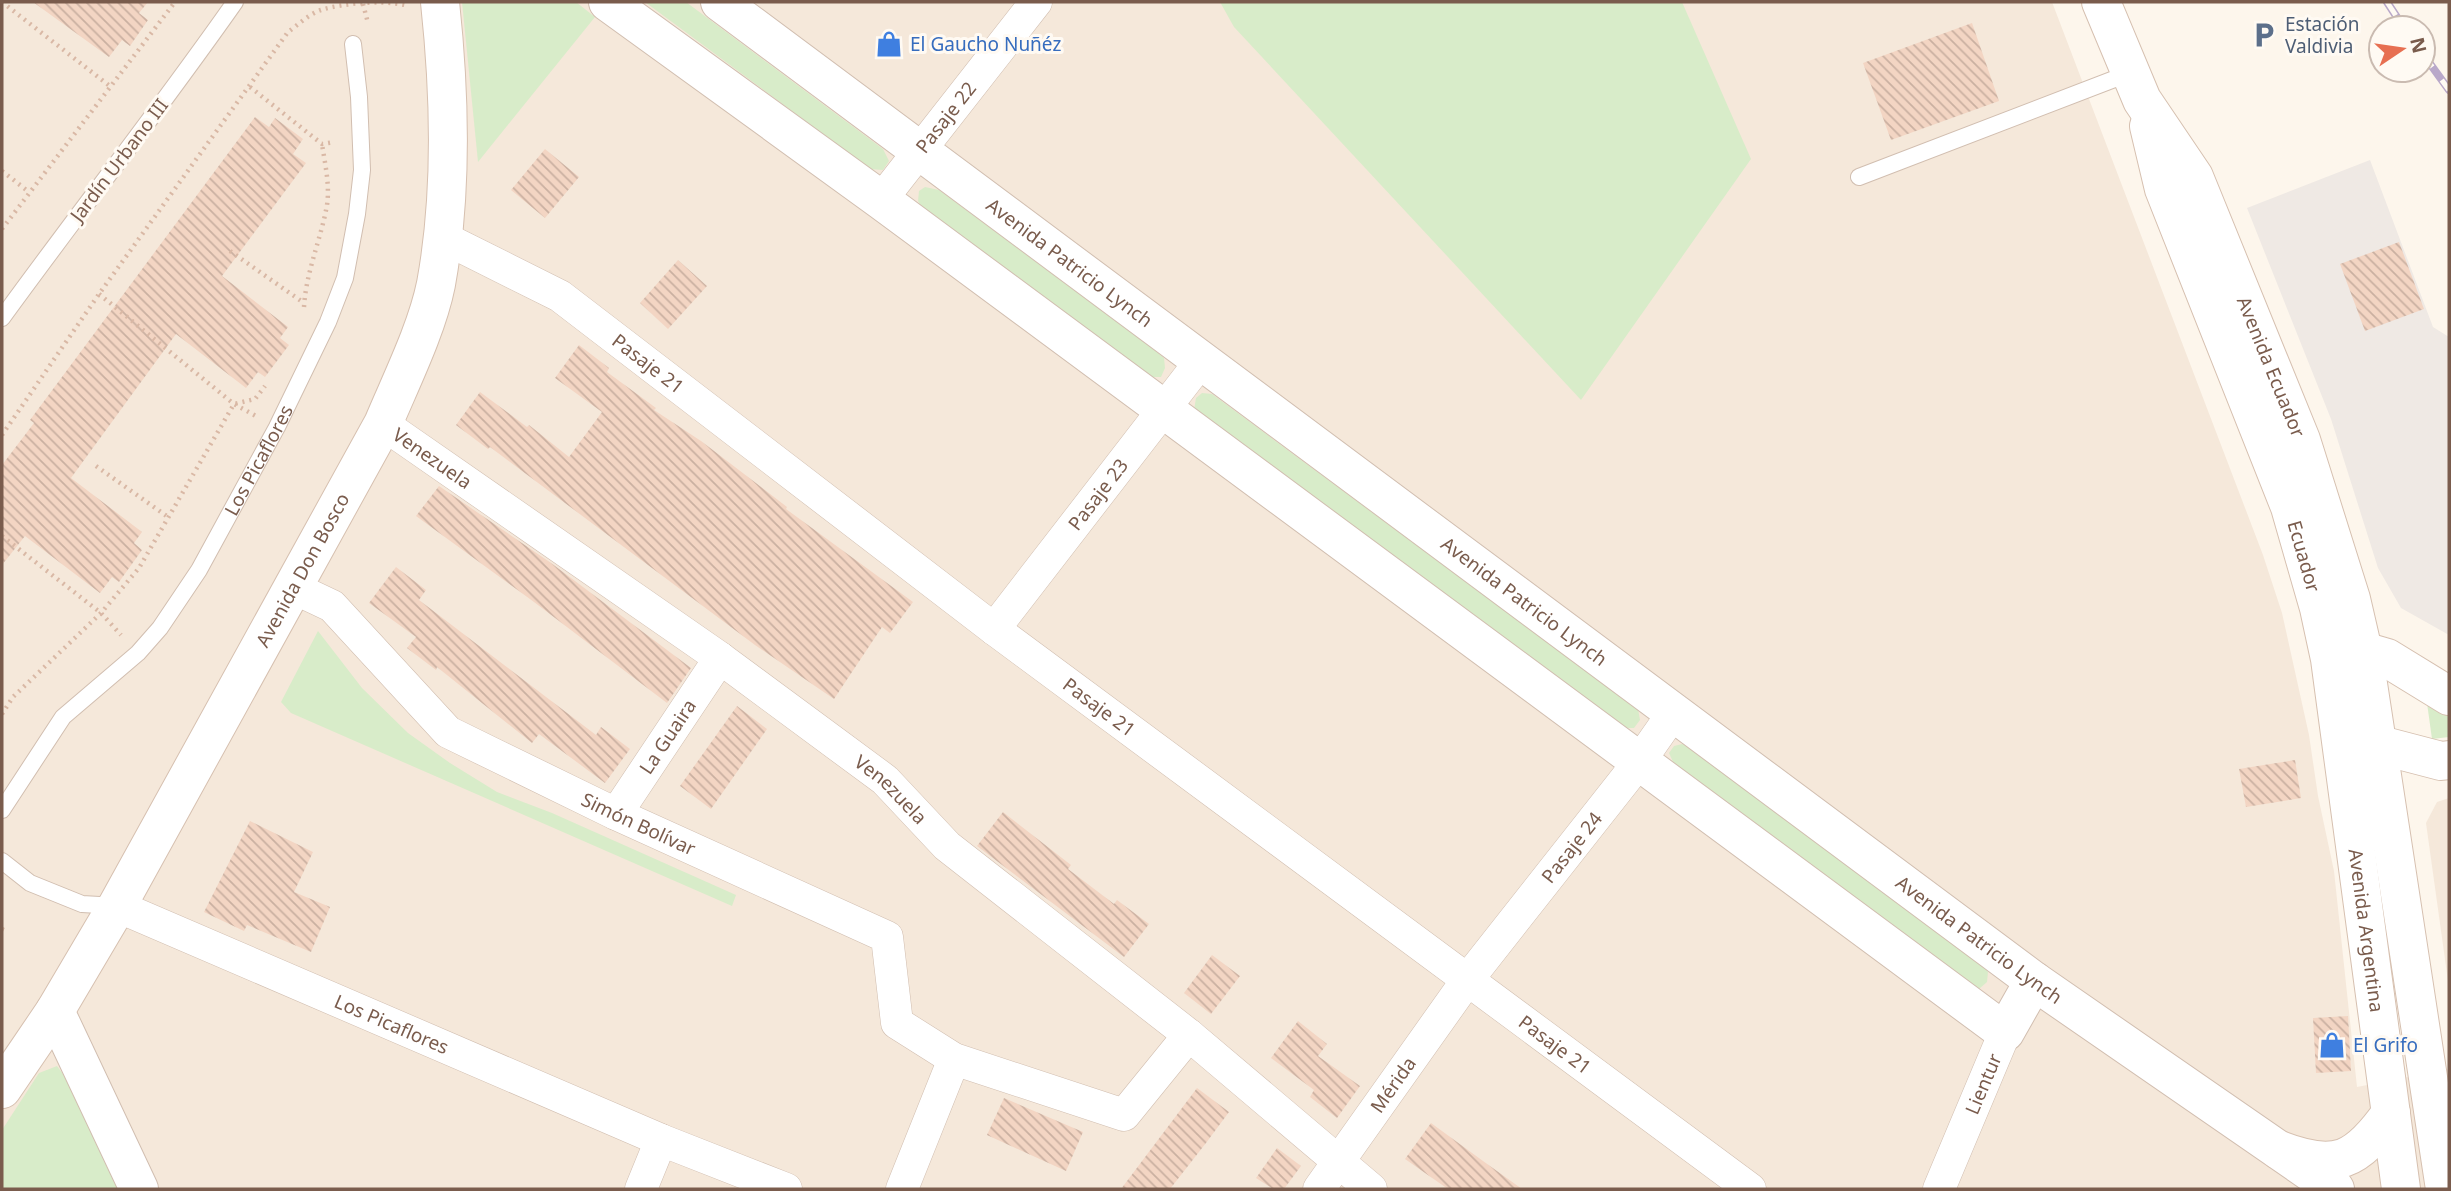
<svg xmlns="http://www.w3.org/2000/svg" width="2451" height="1191" viewBox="0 0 2451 1191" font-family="'Noto Sans',sans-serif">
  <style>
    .residential { fill: #f5e8da }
    .industrial { fill: #efe9e4 }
    .green { fill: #d8ecc9 }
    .building { fill: url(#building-back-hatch) }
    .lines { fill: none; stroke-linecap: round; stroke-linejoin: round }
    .service-casing { stroke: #d1beb0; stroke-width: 18 }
    .minor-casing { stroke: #d1beb0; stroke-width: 33 }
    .tertiary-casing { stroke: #d1beb0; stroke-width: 40 }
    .secondary-casing { stroke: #d6c0b0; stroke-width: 40 }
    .path { stroke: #d9b8a5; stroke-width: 4.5; stroke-dasharray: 2 5; stroke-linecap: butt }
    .service { stroke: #fff; stroke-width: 16 }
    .minor { stroke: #fff; stroke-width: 32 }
    .tertiary { stroke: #fff; stroke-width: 38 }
    .secondary { stroke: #fff; stroke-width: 38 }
    .rail-casing { stroke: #b9a8c9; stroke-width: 8 }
    .rail { stroke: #fffaf3; stroke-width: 5; stroke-dasharray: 16; stroke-linecap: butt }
    .labels { text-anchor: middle; stroke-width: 6; stroke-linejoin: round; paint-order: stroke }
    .service-label { font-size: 19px; fill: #4e5e75; stroke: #fffaf3; text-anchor: start }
    .shop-label { font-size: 19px; fill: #366cbe; stroke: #fffaf3; text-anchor: start }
    .street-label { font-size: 19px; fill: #7a5c4d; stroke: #fffaf3 }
  </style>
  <defs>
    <pattern id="building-back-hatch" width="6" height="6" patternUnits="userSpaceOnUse" patternTransform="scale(1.75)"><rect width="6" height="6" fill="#f3d5c3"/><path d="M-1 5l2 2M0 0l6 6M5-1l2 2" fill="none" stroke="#cab0a1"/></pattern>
  </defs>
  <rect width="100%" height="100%" fill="#fdf6ec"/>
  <!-- residential -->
  <g class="residential">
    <polygon points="2,2 2052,2 2263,555 2282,613 2309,735 2318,796 2334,871 2357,1087 2449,1069 2449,1189 2,1189"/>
    <polygon points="2449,798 2449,988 2426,823 2437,802"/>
  </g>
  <!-- industrial -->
  <polygon class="industrial" points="2370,160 2433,327 2449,337 2449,635 2401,608 2378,568 2331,419 2247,208"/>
  <!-- green -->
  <g class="green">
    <polygon points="462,2 576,2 595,17 478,162"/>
    <polygon points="645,2 686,2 883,149 889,161 883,170 870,169"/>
    <polygon points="1220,2 1682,2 1751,159 1581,400 1234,27"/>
    <polygon points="925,187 939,190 1152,348 1164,358 1165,368 1161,377 1150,377 922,208 918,201 919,191"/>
    <polygon points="1202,393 1212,394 1638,709 1640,720 1634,728 1623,728 1194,410 1196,398"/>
    <polygon points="318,631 362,688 408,733 450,763 497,792 552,813 736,895 732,906 291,713 281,702"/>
    <polygon points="2427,703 2449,714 2449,737 2432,739"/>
    <polygon points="1682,744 1691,748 1983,964 1988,972 1987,982 1979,989 1969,985 1674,764 1669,753 1674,746"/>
    <polygon points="57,1066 69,1082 120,1189 2,1189 2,1130 39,1073"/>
  </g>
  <!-- building -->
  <g class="building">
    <polygon points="33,2 148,2 139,13 148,20 130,46 122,40 109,57"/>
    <polygon points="1972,23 1999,101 1891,140 1863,63"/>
    <polygon points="255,117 269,127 275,118 303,139 293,154 306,163 222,276 288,327 280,338 289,345 265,377 258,372 246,388 176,334 71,478 142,532 134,543 142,550 119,582 112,577 100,593 25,536 2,565 2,465 34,423 30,420"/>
    <polygon points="545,149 579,177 545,218 511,190"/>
    <polygon points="2399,242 2424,309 2365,331 2340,264"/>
    <polygon points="678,260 707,286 668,329 640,303"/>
    <polygon points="579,345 609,368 607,372 656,408 654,410 701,441 787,507 786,509 913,602 890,633 882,627 834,699 755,645 490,447 488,449 456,425 480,392 527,427 529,425 569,457 602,412 555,378"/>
    <polygon points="439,486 551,563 691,668 667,703 534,602 416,516"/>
    <polygon points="396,567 426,590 419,600 596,735 601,727 630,749 605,783 539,734 532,743 437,667 436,670 407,648 416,637 369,603"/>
    <polygon points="737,706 767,729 711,809 680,786"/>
    <polygon points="2295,760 2301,798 2246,807 2239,769"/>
    <polygon points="1003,812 1071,865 1068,869 1114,904 1117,900 1149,924 1124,957 977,846"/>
    <polygon points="250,821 313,852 294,892 330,907 311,952 247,925 244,931 204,912"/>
    <polygon points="1212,955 1240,976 1211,1014 1184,993"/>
    <polygon points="2348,1016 2351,1071 2316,1073 2313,1018"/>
    <polygon points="1298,1021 1327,1044 1318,1056 1360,1086 1337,1118 1310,1097 1314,1090 1271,1058"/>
    <polygon points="1197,1088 1229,1112 1206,1143 1170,1189 1121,1189"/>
    <polygon points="1004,1098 1083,1132 1066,1171 987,1135"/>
    <polygon points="1431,1123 1483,1161 1522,1189 1448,1189 1405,1159"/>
    <polygon points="1277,1148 1301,1166 1284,1189 1273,1189 1256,1178"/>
  </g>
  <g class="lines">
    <!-- service casing -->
    <g class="service-casing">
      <g id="service">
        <polyline points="1859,177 2130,73"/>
        <path d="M2 318C79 212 160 109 235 2"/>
        <path id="s1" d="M2 810 63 717 138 653 160 628 199 570 277 427 328 322 345 278 357 214 362 170 359 97 353 44"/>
        <polyline points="2,861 30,883 82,904 117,906"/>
      </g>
    </g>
    <!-- minor casing -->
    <g class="minor-casing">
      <g id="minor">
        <path id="s2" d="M881 200 1036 2"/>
        <path id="s3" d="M442 237 560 296 994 629 1750 1189"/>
        <path id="s4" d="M383 424 720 658 885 780 947 846 1189 1035 1371 1189"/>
        <path id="s5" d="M294 588 332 606 448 732 616 814 887 937 897 1023 954 1059 1124 1115 1189 1035"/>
        <path id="s6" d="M994 629 1201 361"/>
        <path id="s7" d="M616 814 720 658"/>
        <path id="s8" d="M117 906 661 1140 786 1189"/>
        <polyline points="641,1189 661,1140"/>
        <polyline points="902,1189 954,1059"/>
        <path id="s9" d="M1319 1189 1468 979 1639 762 1674 712"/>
        <path id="s10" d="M1939 1189 2005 1032"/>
      </g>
    </g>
    <!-- tertiary casing -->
    <g class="tertiary-casing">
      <g id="tertiary">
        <polyline points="608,2 881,200 2005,1032 2034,981"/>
        <path id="s11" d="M720 2 2034 981 2335 1189"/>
        <polyline points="55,1011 139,1189"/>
      </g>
    </g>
    <!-- secondary casing -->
    <g class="secondary-casing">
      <g id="secondary">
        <path id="s12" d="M2101 2 2142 100 2194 177 2301 440 2351 599 2363 651 2445 1189"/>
        <path id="s13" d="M2149 126 2164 189 2290 507 2319 608 2330 659 2401 1189"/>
        <polyline points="2343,656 2363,651 2387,658 2449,696"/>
        <polyline points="2359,731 2376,744 2441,761 2449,760"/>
        <path id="s14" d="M2 1089 55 1011 117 906 383 424C401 381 427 329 436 284 453 191 450 95 440 2"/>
        <path d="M2279 1150C2336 1172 2357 1161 2391 1113"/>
      </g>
    </g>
    <!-- path -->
    <g class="path">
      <polyline points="2,2 111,87"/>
      <polyline points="363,4 368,23"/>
      <polyline points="250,87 322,144 334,142"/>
      <polyline points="2,171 29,192"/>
      <polyline points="2,229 175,2"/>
      <polyline points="230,251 304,303"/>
      <polyline points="99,294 234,404 256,416"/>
      <path d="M304 307C306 272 321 239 327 205 330 185 325 164 322 144"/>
      <path d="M2 435 99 294 288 32C298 25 309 14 321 10 344 3 381 0 405 5"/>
      <polyline points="96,466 168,517"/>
      <polyline points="2,536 101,613 121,635"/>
      <polyline points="2,714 13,697 101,613 139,568 234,404 255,399 265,386"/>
      <polyline points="2,929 4,930"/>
    </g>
    <!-- service -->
    <use href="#service" class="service"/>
    <!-- minor -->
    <use href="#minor" class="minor"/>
    <!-- tertiary -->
    <use href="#tertiary" class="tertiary"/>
    <!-- secondary -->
    <use href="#secondary" class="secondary"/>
    <!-- rail casing -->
    <g class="rail-casing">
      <g id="rail">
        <polyline points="2387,2 2404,28"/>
        <polyline points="2423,54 2449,90"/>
      </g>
    </g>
    <!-- rail -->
    <use href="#rail" class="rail"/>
  </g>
  <!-- icons -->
  <defs>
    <g id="parking-bare" transform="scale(2.1)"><path d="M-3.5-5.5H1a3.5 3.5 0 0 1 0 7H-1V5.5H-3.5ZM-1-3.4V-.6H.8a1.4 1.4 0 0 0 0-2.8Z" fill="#5c6f8a" stroke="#fffaf3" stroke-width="2.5" paint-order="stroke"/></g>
    <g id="shop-bare" transform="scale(2.1)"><path d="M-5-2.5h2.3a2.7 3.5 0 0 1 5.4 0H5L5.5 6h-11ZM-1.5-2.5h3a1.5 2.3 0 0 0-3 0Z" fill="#3f7fe0" stroke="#fffaf3" stroke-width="2.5" paint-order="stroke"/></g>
  </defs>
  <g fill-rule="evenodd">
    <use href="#parking-bare" x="2264" y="35"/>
    <use href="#shop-bare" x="889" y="44"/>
    <use href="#shop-bare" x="2332" y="1045"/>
  </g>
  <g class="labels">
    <!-- service labels -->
    <g class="service-label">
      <text x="2285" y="31">Estación<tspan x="2285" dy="22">Valdivia</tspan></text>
    </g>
    <!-- shop labels -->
    <g class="shop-label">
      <text x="910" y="51">El Gaucho Nuñéz</text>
      <text x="2353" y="1052">El Grifo</text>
    </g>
    <!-- street labels -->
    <g class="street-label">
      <text dy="7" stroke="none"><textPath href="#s2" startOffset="105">Pasaje 22</textPath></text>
      <text transform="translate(119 160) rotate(-53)" y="7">Jardín Urbano III</text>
      <text dy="7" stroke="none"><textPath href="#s11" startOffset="436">Avenida Patricio Lynch</textPath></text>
      <text dy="7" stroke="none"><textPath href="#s3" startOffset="243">Pasaje 21</textPath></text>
      <text dy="7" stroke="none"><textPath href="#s12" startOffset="404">Avenida Ecuador</textPath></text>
      <text dy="7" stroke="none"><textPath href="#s4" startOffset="60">Venezuela</textPath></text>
      <text dy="7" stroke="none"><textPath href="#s1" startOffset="438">Los Picaflores</textPath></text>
      <text dy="7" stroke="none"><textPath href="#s6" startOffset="170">Pasaje 23</textPath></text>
      <text dy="7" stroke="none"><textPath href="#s13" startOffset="458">Ecuador</textPath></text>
      <text dy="7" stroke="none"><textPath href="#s14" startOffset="600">Avenida Don Bosco</textPath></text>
      <text dy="7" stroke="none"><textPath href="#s11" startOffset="1003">Avenida Patricio Lynch</textPath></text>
      <text dy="7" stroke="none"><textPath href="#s3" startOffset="810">Pasaje 21</textPath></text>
      <text dy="7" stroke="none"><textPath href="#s7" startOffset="93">La Guaira</textPath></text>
      <text dy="7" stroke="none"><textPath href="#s4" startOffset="626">Venezuela</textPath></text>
      <text dy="7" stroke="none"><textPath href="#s5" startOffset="425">Simón Bolívar</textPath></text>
      <text dy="7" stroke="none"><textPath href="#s9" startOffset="425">Pasaje 24</textPath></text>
      <text dy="7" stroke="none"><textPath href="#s13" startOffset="838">Avenida Argentina</textPath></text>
      <text dy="7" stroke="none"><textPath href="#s11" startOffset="1570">Avenida Patricio Lynch</textPath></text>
      <text dy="7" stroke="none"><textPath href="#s8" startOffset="299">Los Picaflores</textPath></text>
      <text dy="7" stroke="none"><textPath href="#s3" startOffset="1377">Pasaje 21</textPath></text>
      <text dy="7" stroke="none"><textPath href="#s10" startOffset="114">Lientur</textPath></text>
      <text dy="7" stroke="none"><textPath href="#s9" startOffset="128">Mérida</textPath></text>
    </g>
  </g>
  <!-- border -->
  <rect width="2451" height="1191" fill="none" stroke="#7a5c4d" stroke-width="7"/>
  <!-- north arrow -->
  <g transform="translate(2402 49) rotate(77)"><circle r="33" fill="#fffaf3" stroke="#cabbb1" stroke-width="2"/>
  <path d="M0-5L12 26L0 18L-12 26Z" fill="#e76f51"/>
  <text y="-10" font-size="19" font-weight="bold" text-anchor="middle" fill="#7a5c4d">N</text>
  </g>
</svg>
